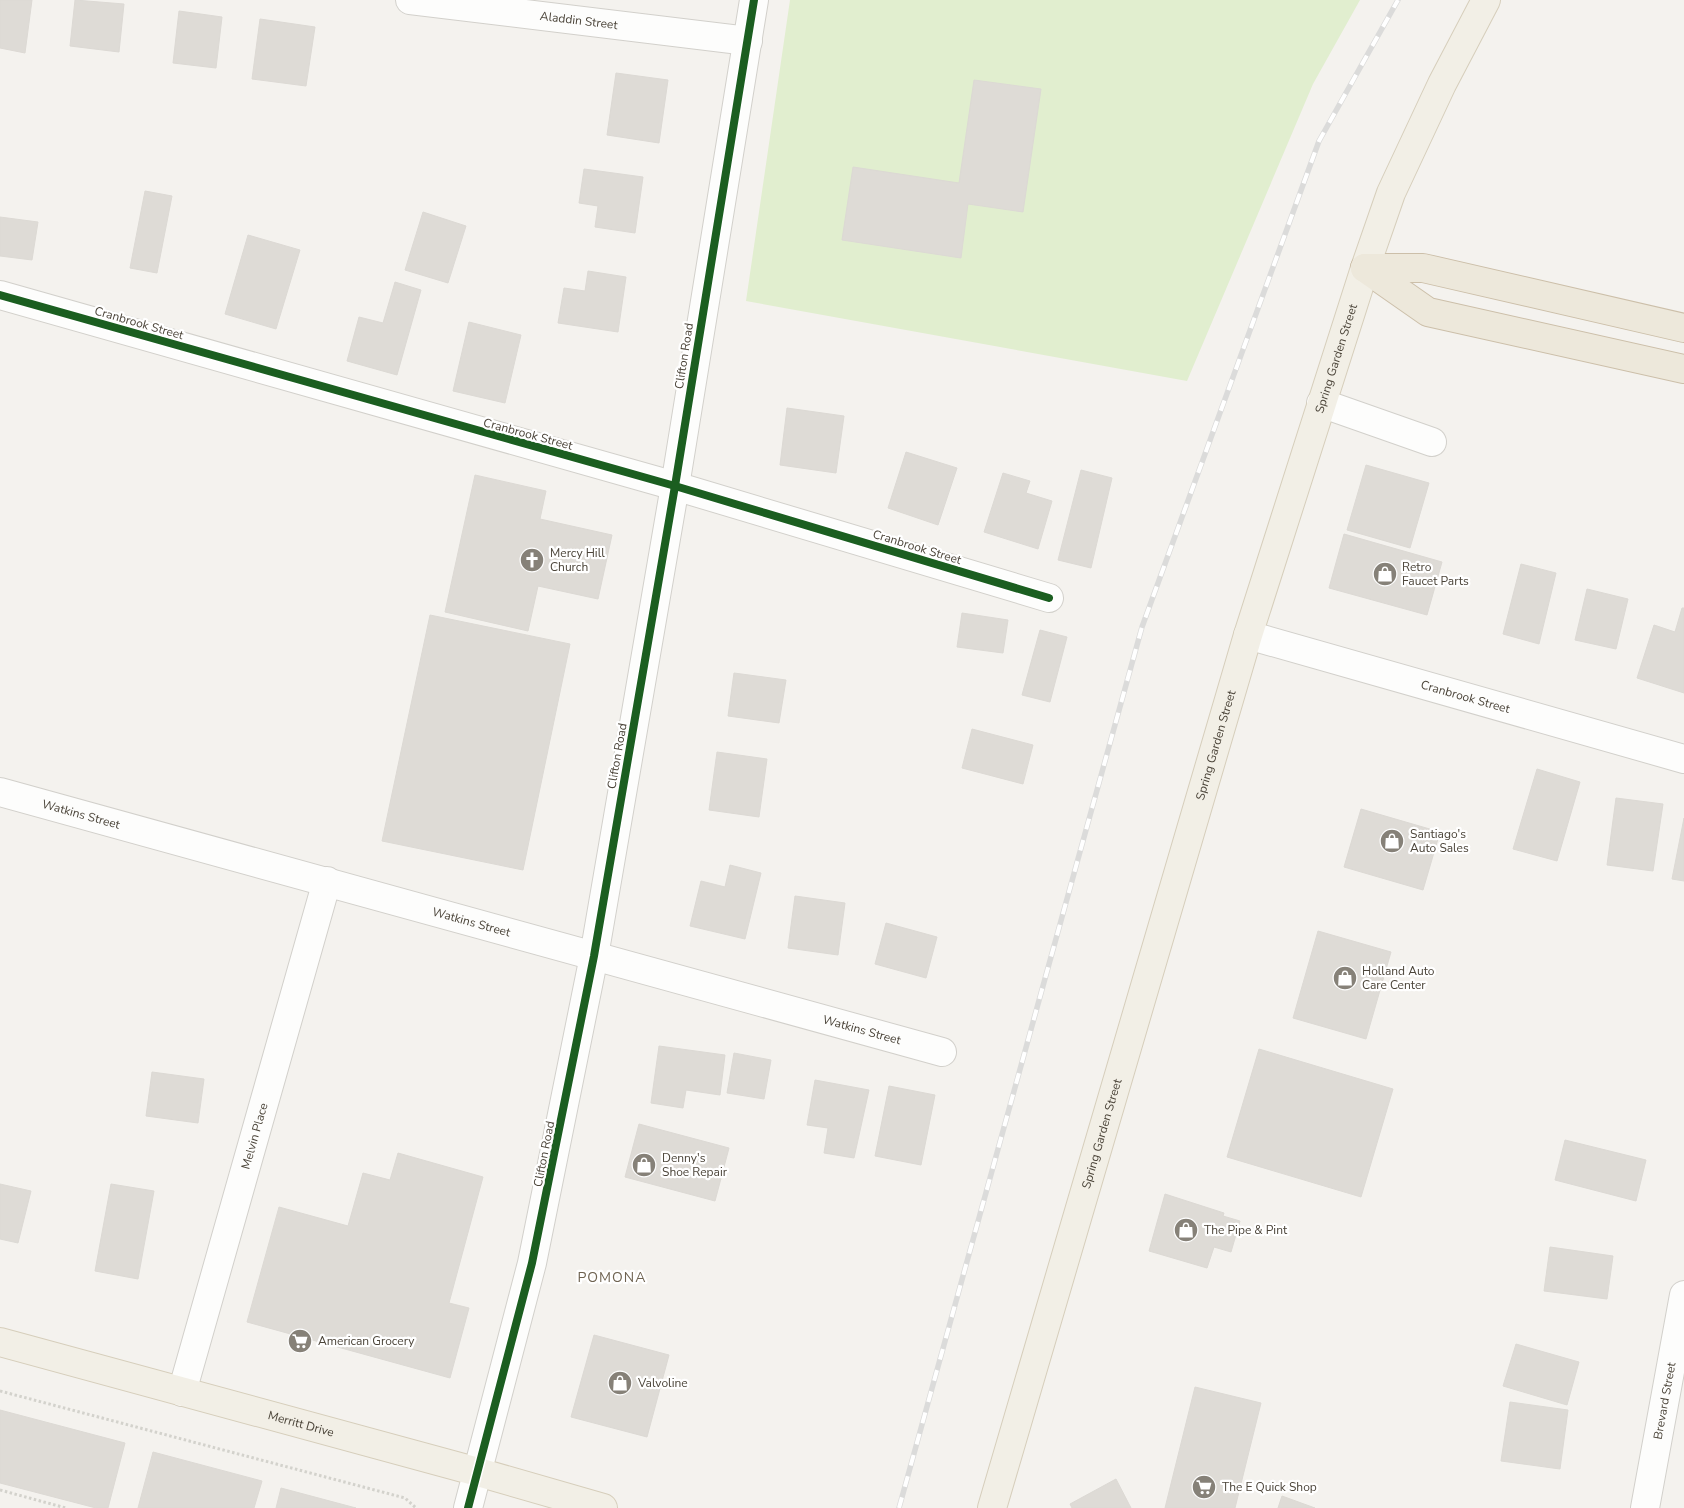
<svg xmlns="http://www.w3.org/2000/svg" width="1684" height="1508" viewBox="0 0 1684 1508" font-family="'Nunito Sans',sans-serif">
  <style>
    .green { fill: #e1eecf }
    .building { fill: #dedbd6; stroke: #dcd9d4 }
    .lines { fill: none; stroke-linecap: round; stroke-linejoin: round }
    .minor-casing { stroke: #d2d0cb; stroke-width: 30 }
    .major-casing { stroke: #d6cebb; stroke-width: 30 }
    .highway-casing { stroke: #ccbfa9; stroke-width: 30 }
    .path { stroke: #d3d2cc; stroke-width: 3; stroke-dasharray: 2.5 2.5; stroke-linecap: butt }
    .minor { stroke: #fdfdfc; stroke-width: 28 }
    .major { stroke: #f2efe6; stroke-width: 28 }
    .highway { stroke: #ede8db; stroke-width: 28 }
    .rail-casing { stroke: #dbdbda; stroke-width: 5.5 }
    .rail { stroke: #fff; stroke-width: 4; stroke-dasharray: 11; stroke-linecap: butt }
    .cycleway-casing { stroke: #fff; stroke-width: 11 }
    .cycleway { stroke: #1b5e20; stroke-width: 8 }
    .labels { text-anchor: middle; stroke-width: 4.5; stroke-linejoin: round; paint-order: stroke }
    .street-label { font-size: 12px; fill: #4b4439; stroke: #fff }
    .poi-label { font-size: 12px; fill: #4b4439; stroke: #fff; text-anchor: start }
    .neighbourhood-label { font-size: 14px; letter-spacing: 1px; fill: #6e6250; stroke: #fff }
  </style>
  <rect width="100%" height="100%" fill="#f4f2ee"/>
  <!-- green -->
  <polygon class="green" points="790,0 1360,0 1313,84 1187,381 746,301"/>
  <!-- building -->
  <g class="building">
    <polygon points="0,0 32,0 25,53 0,48"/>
    <polygon points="75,0 124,4 119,52 70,46"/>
    <polygon points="179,11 222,17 216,68 173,63"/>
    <polygon points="260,19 315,27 306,86 252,79"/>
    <polygon points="616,73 668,80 659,143 607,135"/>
    <polygon points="974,80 1041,89 1023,212 968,204 961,258 842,240 853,167 959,183"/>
    <polygon points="584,169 643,177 635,233 595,227 598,206 579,203"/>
    <polygon points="145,191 172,196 157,273 130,268"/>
    <polygon points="423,212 466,226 448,283 405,270"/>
    <polygon points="0,217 38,222 32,260 0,256"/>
    <polygon points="248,235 300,250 276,329 225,314"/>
    <polygon points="588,271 626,277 618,332 558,323 564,288 585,291"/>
    <polygon points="395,282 421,290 397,375 347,361 359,317 383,323"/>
    <polygon points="469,322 521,335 505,403 453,391"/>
    <polygon points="787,408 844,416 836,473 780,465"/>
    <polygon points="906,452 957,468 938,525 888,508"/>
    <polygon points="1366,465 1429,483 1410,548 1347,530"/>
    <polygon points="1081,470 1112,478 1091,568 1058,560"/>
    <polygon points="1003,473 1030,481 1026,493 1052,501 1038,549 984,532"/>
    <polygon points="475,475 546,491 540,519 612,535 598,599 538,586 528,631 445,612"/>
    <polygon points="1344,534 1442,562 1427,615 1329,588"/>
    <polygon points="1521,564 1556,573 1539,644 1503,634"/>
    <polygon points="1587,589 1628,599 1616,649 1575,640"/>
    <polygon points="1682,608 1684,608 1684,693 1637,678 1654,625 1675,632"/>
    <polygon points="962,613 1008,620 1003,653 957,647"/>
    <polygon points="430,615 570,644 523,870 382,841"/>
    <polygon points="1040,630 1067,637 1050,702 1022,695"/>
    <polygon points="734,673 786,680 779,723 728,716"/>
    <polygon points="972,729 1033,745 1023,784 962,768"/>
    <polygon points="717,752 767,759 759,817 709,810"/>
    <polygon points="1537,769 1580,782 1557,861 1513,849"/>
    <polygon points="1616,798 1663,804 1653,871 1607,865"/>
    <polygon points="1361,809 1440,832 1423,890 1344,867"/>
    <polygon points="1684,818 1684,881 1672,879"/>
    <polygon points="730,865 761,873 745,939 690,926 701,881 725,887"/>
    <polygon points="795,896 845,903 838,955 788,948"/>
    <polygon points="886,923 937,937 926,978 875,964"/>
    <polygon points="1318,931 1391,952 1366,1039 1293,1018"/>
    <polygon points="659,1046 725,1055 720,1095 686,1090 683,1108 651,1103"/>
    <polygon points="1259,1049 1393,1089 1361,1197 1227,1157"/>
    <polygon points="734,1053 771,1060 764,1099 727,1093"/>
    <polygon points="152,1072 204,1079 198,1123 146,1116"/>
    <polygon points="815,1080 869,1090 854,1158 824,1153 828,1128 807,1125"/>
    <polygon points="889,1086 935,1095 921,1165 875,1156"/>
    <polygon points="639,1124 729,1148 715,1201 625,1177"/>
    <polygon points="1565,1140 1646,1160 1636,1201 1555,1180"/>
    <polygon points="398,1153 483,1177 449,1303 469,1308 450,1378 247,1322 279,1207 348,1226 363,1173 390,1180"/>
    <polygon points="0,1184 31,1191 18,1243 0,1239"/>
    <polygon points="111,1184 154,1191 138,1279 95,1271"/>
    <polygon points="1165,1194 1224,1213 1223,1216 1240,1221 1231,1252 1214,1247 1207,1268 1149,1251"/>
    <polygon points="1550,1247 1613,1256 1607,1299 1544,1291"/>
    <polygon points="594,1335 669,1355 647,1437 571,1417"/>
    <polygon points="1516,1344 1579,1362 1567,1405 1503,1386"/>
    <polygon points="1195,1387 1261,1403 1235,1508 1165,1508"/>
    <polygon points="1510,1402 1568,1410 1560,1469 1501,1461"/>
    <polygon points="0,1410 125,1443 108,1508 96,1508 0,1483"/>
    <polygon points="153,1452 262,1481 254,1508 138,1508"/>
    <polygon points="1116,1479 1131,1508 1072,1508 1070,1504"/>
    <polygon points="281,1488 356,1508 276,1508"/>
    <polygon points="1282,1496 1315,1508 1278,1508"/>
  </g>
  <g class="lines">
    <!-- minor casing -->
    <g class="minor-casing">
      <g id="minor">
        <path id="s1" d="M410 0 748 41"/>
        <polyline points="0,295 675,486 1049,598"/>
        <polyline points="1321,403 1432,442"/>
        <path id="s2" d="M1248 635 1684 759"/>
        <path id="s3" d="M0 792 942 1052"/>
        <path id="s4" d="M182 1392 327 881"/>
        <polyline points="468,1508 532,1263 594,956 675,486 754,0"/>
        <path id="s5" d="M1645 1508 1684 1295"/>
      </g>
    </g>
    <!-- major casing -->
    <g class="major-casing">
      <g id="major">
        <path id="s6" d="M0 1342 478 1472 603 1508"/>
        <path id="s7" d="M992 1508 1248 635 1365 268 1391 193 1442 84 1486 0"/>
      </g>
    </g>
    <!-- highway casing -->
    <g class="highway-casing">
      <g id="highway">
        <polyline points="1365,268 1428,312 1684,369"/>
        <polyline points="1365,268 1423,268 1684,328"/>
      </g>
    </g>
    <!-- path -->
    <g class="path">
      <polyline points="0,1391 405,1498 416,1508"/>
      <polyline points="0,1490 66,1508"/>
    </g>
    <!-- minor -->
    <use href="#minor" class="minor"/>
    <!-- major -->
    <use href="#major" class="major"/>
    <!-- highway -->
    <use href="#highway" class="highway"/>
    <!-- rail casing -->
    <g class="rail-casing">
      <polyline id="rail" points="899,1508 1142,627 1319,141 1398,0"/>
    </g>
    <!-- rail -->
    <use href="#rail" class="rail"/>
    <!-- cycleway casing -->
    <g class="cycleway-casing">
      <g id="cycleway">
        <polyline points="0,295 675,486 1049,598"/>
        <polyline points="468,1508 532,1263 594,956 675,486 754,0"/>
      </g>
    </g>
    <!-- cycleway -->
    <use href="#cycleway" class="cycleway"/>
  </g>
  <!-- icons -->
  <defs>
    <g id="church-disc" transform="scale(1.25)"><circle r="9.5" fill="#868178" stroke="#fff"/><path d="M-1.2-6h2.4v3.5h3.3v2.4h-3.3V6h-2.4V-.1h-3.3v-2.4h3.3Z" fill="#fff"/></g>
    <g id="shop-disc" transform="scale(1.25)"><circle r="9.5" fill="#868178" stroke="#fff"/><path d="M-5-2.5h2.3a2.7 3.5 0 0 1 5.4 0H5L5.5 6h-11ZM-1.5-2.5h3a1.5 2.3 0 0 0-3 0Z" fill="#fff"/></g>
    <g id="supermarket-disc" transform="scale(1.25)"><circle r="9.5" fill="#868178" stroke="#fff"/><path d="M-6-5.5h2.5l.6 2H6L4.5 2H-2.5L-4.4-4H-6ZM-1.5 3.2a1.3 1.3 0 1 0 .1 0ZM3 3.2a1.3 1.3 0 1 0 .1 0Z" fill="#fff"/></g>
  </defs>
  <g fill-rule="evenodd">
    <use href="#church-disc" x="532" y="560"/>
    <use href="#shop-disc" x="1385" y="574"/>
    <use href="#shop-disc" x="1392" y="841"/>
    <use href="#shop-disc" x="1345" y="978"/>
    <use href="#shop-disc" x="644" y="1165"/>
    <use href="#shop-disc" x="1186" y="1230"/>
    <use href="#supermarket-disc" x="300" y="1341"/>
    <use href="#shop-disc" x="620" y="1383"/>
    <use href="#supermarket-disc" x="1204" y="1487"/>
  </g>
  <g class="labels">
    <!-- street labels -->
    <g class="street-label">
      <text dy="4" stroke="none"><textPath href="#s1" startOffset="170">Aladdin Street</textPath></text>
      <text transform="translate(139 323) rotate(16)" y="4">Cranbrook Street</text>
      <text transform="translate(684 356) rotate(-81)" y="4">Clifton Road</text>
      <text dy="4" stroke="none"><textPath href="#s7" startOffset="1200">Spring Garden Street</textPath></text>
      <text transform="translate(528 434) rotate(15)" y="4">Cranbrook Street</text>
      <text transform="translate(917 547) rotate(17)" y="4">Cranbrook Street</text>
      <text dy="4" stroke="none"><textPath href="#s2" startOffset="226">Cranbrook Street</textPath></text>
      <text dy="4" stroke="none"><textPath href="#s7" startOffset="795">Spring Garden Street</textPath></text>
      <text transform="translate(617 756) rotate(-80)" y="4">Clifton Road</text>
      <text dy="4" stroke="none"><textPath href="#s3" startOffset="84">Watkins Street</textPath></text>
      <text dy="4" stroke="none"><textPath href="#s3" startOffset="489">Watkins Street</textPath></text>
      <text dy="4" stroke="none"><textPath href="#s3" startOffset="894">Watkins Street</textPath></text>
      <text dy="4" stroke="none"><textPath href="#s7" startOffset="390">Spring Garden Street</textPath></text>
      <text dy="4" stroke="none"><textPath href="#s4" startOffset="266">Melvin Place</textPath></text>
      <text transform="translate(544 1154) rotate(-79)" y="4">Clifton Road</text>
      <text dy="4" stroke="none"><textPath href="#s5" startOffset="109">Brevard Street</textPath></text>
      <text dy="4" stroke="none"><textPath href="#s6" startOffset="312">Merritt Drive</textPath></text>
    </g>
    <!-- poi labels -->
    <g class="poi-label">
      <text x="550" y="557">Mercy Hill<tspan x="550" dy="14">Church</tspan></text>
      <text x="1402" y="571">Retro<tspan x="1402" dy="14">Faucet Parts</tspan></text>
      <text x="1410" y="838">Santiago's<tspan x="1410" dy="14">Auto Sales</tspan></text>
      <text x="1362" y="975">Holland Auto<tspan x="1362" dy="14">Care Center</tspan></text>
      <text x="662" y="1162">Denny's<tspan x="662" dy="14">Shoe Repair</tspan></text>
      <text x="1204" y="1234">The Pipe &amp; Pint</text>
      <text x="318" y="1345">American Grocery</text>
      <text x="638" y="1387">Valvoline</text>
      <text x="1222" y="1491">The E Quick Shop</text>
    </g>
    <!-- neighbourhood labels -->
    <g class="neighbourhood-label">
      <text x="612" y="1282">POMONA</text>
    </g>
  </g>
</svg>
